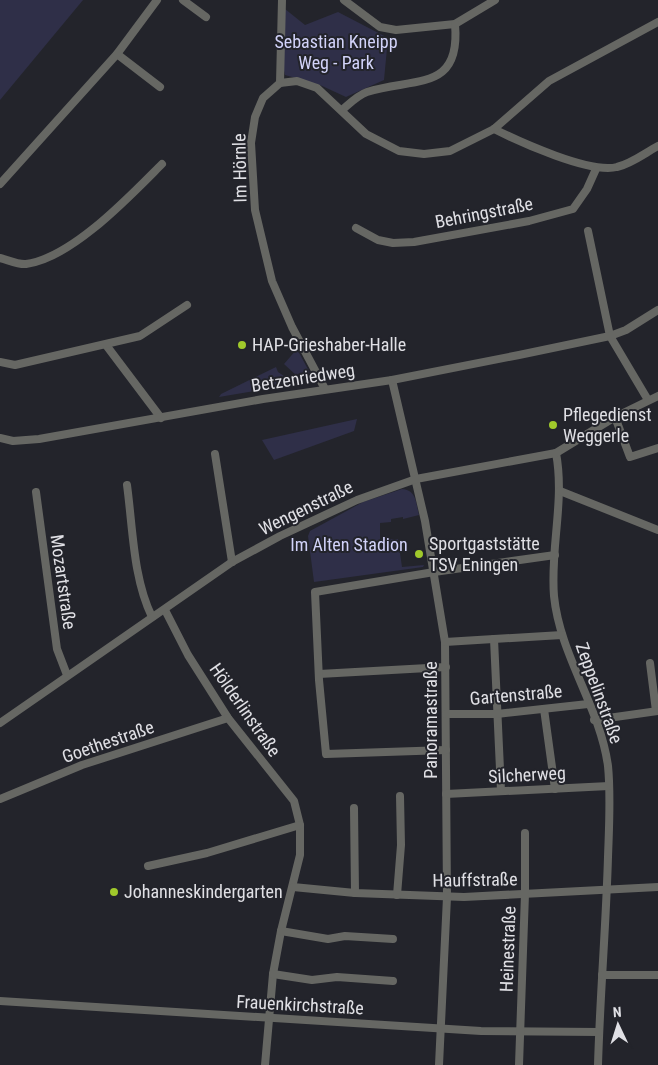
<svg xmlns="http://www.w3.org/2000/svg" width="658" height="1065" viewBox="0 0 658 1065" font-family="'Roboto Condensed',sans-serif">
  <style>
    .green { fill: #2f2f48 }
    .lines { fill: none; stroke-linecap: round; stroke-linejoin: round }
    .minor { stroke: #666763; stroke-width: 8 }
    .poi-dot { fill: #a0c92b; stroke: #23242b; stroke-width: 2 }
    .labels { text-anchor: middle; stroke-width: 4; stroke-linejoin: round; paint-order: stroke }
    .park-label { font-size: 18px; fill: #d2d3f9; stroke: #23242b }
    .street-label { font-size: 18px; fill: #e0e0e5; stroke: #23242b }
    .poi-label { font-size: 18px; fill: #e0e0e5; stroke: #23242b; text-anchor: start }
  </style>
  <rect width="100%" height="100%" fill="#23242b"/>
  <!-- green -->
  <g class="green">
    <polygon points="0,0 83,0 0,100"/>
    <polygon points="285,9 305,25 338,12 388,38 384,80 346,97 320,85 285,75 282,61"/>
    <polygon points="297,349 310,373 306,376 303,374 298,377 284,364"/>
    <polygon points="276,367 278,372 293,382 291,385 219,397 221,394"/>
    <polygon points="357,419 354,431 274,460 262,440"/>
    <path d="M402 489C417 490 416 504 419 515L403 519V517L391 519V522L380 523V539H398L402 567 424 565 423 567 314 582 308 536 310 531 363 502Z"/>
  </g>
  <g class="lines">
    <!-- minor -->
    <g class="minor">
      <polyline points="183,0 206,17"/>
      <polyline points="344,0 380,27 396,30 455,24 495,0"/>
      <polyline points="117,54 160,87"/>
      <polyline points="280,83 282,0"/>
      <path d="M342 110C349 104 358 95 367 92 415 77 461 92 455 24"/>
      <path d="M494 129C520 142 590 174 617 167 631 164 645 153 658 146"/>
      <polyline points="0,184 117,54 157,0"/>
      <polyline points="356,228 378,240 393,243 414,242 529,221 573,209 587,189 596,169"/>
      <polyline points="588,231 610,336 648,400"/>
      <path d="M0 258C8 260 19 265 26 264 72 258 130 196 162 164"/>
      <polyline points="106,345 161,418"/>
      <polyline points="0,362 15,365 140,336 187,305"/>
      <polyline points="392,380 425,521 445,642 447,897 439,1065"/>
      <polyline points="325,389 292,327 272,281 255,210 251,143 255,117 263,98 280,83 297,81 317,88 366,134 399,151 424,154 450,151 494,129 549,81 658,22"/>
      <polyline points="615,417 630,457 658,448"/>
      <polyline points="0,438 13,441 39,439 263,399 392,380 519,355 610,336 626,330 658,310"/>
      <path d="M556 453C565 501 550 548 554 596 560 656 600 707 608 766 611 796 609 827 608 857 606 926 600 995 598 1065"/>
      <polyline points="215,454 232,562"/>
      <path d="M127 485C133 529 133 578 152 617"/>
      <polyline points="560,491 658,530"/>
      <polyline points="36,492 57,649 67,675"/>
      <polyline points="165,610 188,655 228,718 294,801 300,825 300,855 281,931 273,974 265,1065"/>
      <polyline points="494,639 501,791"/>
      <polyline points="445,642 562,635"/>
      <polyline points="650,663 656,711"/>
      <polyline points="319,674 446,667"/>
      <polyline points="544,709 555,789"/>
      <polyline points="446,714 497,714 588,704"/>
      <polyline points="594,720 658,711"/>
      <polyline points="0,723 232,562 280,536 357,500 416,479 556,453 615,417 658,396"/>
      <polyline points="446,750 326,754 319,680 315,592 434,572 555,555"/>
      <polyline points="446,794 609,786"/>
      <polyline points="0,799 82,765 228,718"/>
      <polyline points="354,808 355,893"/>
      <polyline points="148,866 207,853 300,825"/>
      <polyline points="293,887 355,893 464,897 658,887"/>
      <polyline points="397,895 401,845 400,796"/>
      <polyline points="281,931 328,939 345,936 393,939"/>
      <polyline points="273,974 312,980 337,977 393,981"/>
      <polyline points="602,975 658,975"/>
      <polyline points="0,1001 481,1031 599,1032"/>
      <polyline points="519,1065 525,894 525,833"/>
    </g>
  </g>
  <!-- markers -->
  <g class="poi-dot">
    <circle cx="242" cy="345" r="5"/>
    <circle cx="553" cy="425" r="5"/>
    <circle cx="419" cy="554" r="5"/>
    <circle cx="114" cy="892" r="5"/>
  </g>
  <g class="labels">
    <!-- park labels -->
    <g class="park-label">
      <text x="336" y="48">Sebastian Kneipp<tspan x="336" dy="21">Weg - Park</tspan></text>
      <text x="349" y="551">Im Alten Stadion</text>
    </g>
    <!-- street labels -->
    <g class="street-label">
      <text transform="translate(240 168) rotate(-91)" y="6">Im Hörnle</text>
      <text transform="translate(484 213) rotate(-11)" y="6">Behringstraße</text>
      <text transform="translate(303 378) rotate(-9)" y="6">Betzenriedweg</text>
      <text transform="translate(306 508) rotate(-26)" y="6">Wengenstraße</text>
      <text transform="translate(63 582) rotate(82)" y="6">Mozartstraße</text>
      <text transform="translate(599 693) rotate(70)" y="6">Zeppelinstraße</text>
      <text transform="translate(516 695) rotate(-5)" y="6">Gartenstraße</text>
      <text transform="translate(245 710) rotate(55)" y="6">Hölderlinstraße</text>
      <text transform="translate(431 720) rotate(-90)" y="6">Panoramastraße</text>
      <text transform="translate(108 742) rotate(-19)" y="6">Goethestraße</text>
      <text transform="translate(527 775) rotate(-3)" y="6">Silcherweg</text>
      <text transform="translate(475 880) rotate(-1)" y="6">Hauffstraße</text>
      <text transform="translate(508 949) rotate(-88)" y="6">Heinestraße</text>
      <text transform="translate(300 1005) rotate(3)" y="6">Frauenkirchstraße</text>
    </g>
    <!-- poi labels -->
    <g class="poi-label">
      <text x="252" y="351">HAP-Grieshaber-Halle</text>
      <text x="563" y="421">Pflegedienst<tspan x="563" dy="21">Weggerle</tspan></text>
      <text x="429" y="550">Sportgaststätte<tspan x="429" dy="21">TSV Eningen</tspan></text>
      <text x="124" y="898">Johanneskindergarten</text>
    </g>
  </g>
  <!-- north arrow -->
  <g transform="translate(618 1025) rotate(356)" stroke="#23242b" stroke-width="4" paint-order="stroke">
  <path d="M0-4L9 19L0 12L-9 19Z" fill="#e0e0e5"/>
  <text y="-8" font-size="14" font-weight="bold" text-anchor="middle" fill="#e0e0e5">N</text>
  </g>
</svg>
